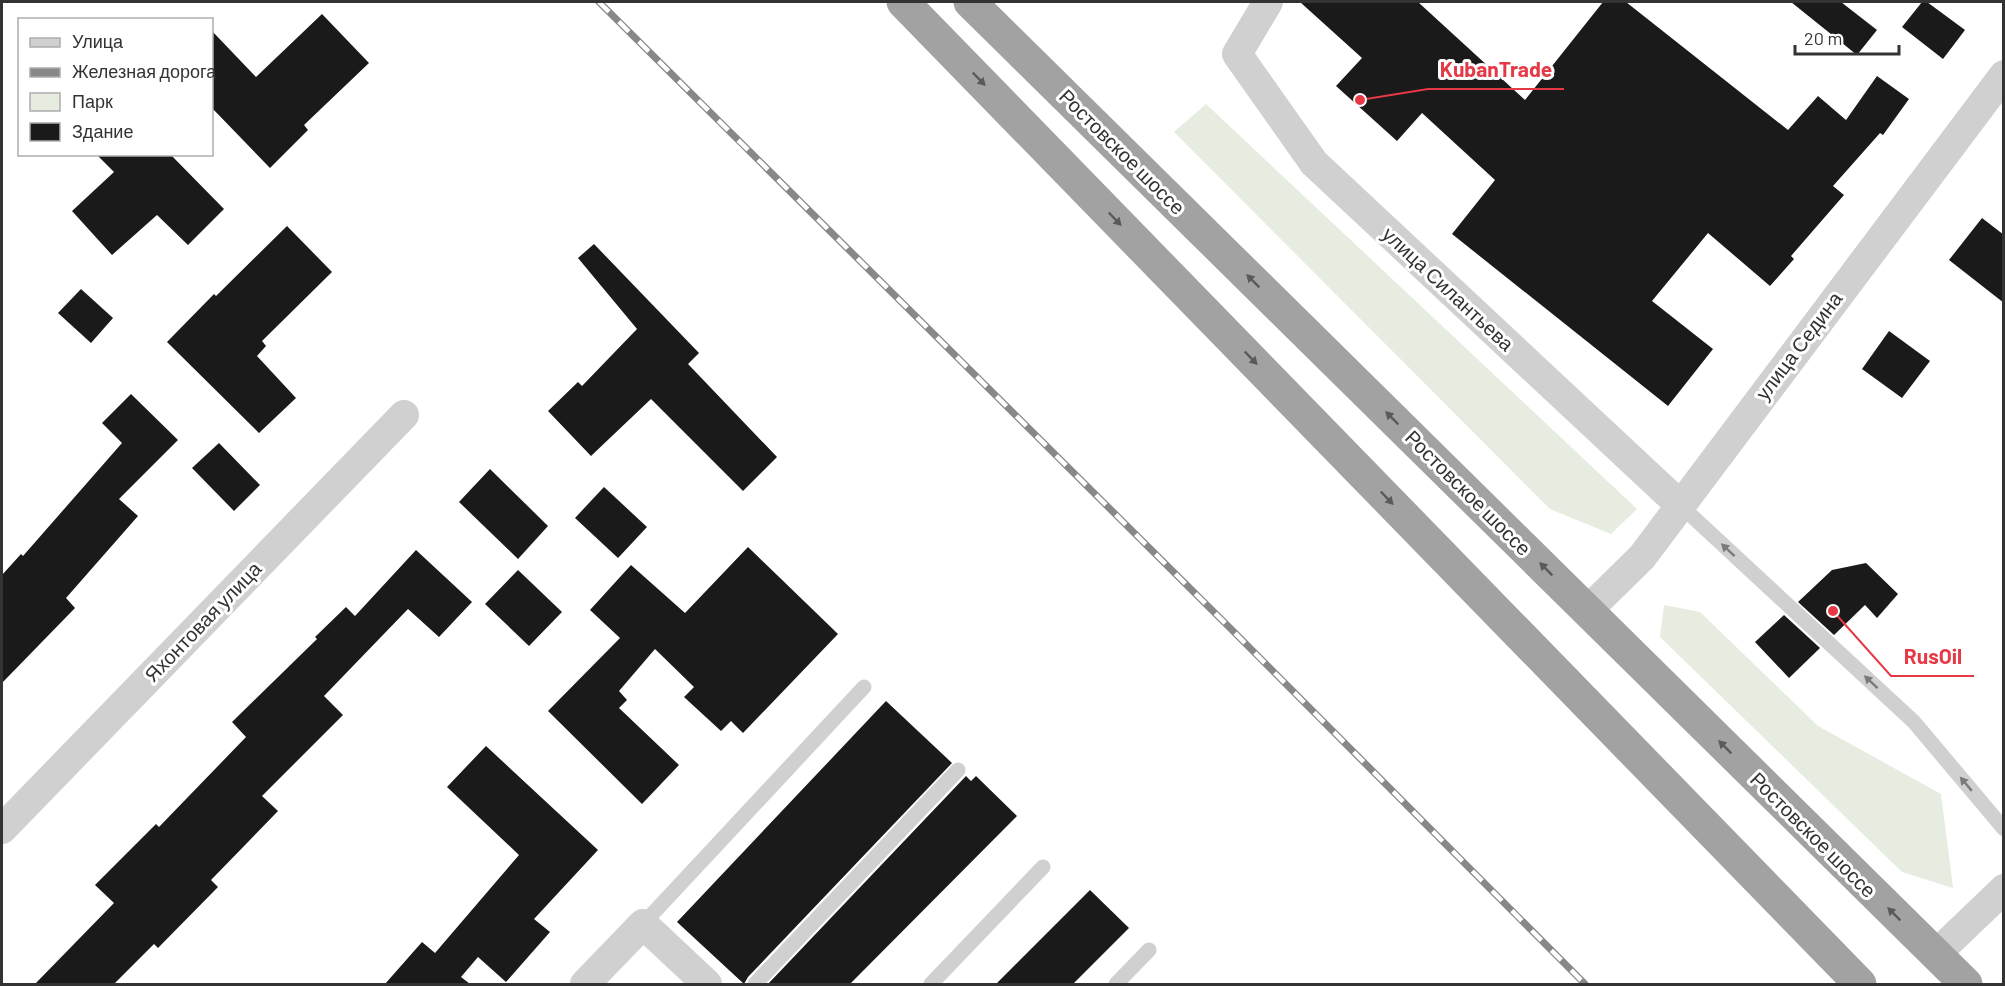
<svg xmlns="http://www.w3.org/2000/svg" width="2005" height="986" viewBox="0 0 2005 986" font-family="Barlow,sans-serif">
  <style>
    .green { fill: #e6ecdf }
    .building { fill: #1a1a1a }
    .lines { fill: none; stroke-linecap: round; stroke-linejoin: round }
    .service { stroke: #d0d0d0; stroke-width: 15 }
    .minor { stroke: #d0d0d0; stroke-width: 30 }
    .trunk { stroke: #a2a2a2; stroke-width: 33 }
    .rail-casing { stroke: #888; stroke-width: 7 }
    .rail { stroke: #fff; stroke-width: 4.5; stroke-dasharray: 14; stroke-linecap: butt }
    .oneway { fill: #5a5a5a }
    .oneway2 { fill: #7a7a7a }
    .labels { text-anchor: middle; stroke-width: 6; stroke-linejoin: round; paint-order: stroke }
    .street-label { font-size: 20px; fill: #333; stroke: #fff }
    .leader { fill: none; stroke: #e63946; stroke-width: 2 }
    .callout-dot { fill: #e63946; stroke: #fff; stroke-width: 2 }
    .callout-label { font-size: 21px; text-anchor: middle; font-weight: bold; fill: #e63946; stroke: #fff; stroke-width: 6; stroke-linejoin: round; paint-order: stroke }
  </style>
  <rect width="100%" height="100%" fill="#fff"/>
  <!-- green -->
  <g class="green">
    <polygon points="1206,104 1637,509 1611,534 1550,509 1174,132"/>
    <polygon points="1664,605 1700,612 1818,726 1941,794 1953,888 1902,872 1660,637"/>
  </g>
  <!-- building -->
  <g class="building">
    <polygon points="1300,2 1418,2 1525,100 1603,2 1626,2 1788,130 1818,96 1846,120 1877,76 1909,99 1883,135 1880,133 1833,186 1844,195 1791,256 1794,259 1770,286 1708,233 1652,301 1713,349 1668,406 1452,234 1495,180 1422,113 1397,141 1336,86 1362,58"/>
    <polygon points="1791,2 1841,2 1877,30 1857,55"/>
    <polygon points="1922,2 1927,2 1965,30 1943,59 1902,27"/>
    <polygon points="322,14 369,63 304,125 308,130 270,168 212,108 212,31 256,77"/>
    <polygon points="96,154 170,154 224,209 188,245 157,215 112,255 72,211 114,172"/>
    <polygon points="1982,218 2004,235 2004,303 1949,260"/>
    <polygon points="287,226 332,272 262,341 266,346 257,356 296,398 259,433 167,342 214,294 216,296"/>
    <polygon points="594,244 699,353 688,364 777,457 743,491 651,399 591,456 548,411 578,382 582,386 637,329 578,258"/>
    <polygon points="81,289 113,318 91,343 58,313"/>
    <polygon points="1889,331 1930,361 1902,398 1862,369"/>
    <polygon points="131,394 178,440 119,499 138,516 66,598 75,608 2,683 2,575 21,554 23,556 122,443 102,423"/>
    <polygon points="219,443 260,485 234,511 192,468"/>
    <polygon points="490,469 548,526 518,559 459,502"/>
    <polygon points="604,487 647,527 618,558 575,518"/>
    <polygon points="748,547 838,634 743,733 731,721 721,731 684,697 694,687 655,649 619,691 627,700 619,708 679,765 642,804 548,711 620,638 590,610 631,565 685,613"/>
    <polygon points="416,550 472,602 439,637 408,609 324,696 343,715 262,796 278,811 211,880 218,887 158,948 154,944 114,984 35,984 114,903 95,885 156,824 159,827 246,737 232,722 317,639 315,637 346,607 355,616"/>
    <polygon points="1866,563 1898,594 1877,618 1865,605 1834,635 1798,602 1832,570"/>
    <polygon points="518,570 562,612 529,646 485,604"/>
    <polygon points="1784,615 1820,648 1789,678 1755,642"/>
    <polygon points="886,701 952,763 748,977 744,984 677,922"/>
    <polygon points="486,746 598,850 534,919 550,932 506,982 478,957 461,977 470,984 385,984 422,942 435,953 519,855 447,787"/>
    <polygon points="966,776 971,781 976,776 1017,816 850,984 768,984"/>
    <polygon points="1090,890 1129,928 1073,984 996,984"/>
  </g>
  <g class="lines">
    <!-- service -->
    <g class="service">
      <polyline points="1680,505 1914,722 2004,829"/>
      <polyline points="643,924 864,687"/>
      <polyline points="755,984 958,770"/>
      <polyline points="931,984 1043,867"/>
      <polyline points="1116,984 1149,950"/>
    </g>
    <!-- minor -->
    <g class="minor">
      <polyline points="1268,2 1237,54 1314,163 1680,505"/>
      <polyline points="1587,611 1642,557 2004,75"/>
      <polyline points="2,829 404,415"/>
      <polyline points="1935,955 2004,889"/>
      <polyline points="585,984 643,924 707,984"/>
    </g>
    <!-- trunk -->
    <g class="trunk">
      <polyline points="903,2 1860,984"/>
      <polyline points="970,2 1966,984"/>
    </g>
    <!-- rail casing -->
    <g class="rail-casing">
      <polyline id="rail" points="599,2 1226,624 1585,984"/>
    </g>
    <!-- rail -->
    <use href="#rail" class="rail"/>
  </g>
  <!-- one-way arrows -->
  <defs><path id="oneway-solid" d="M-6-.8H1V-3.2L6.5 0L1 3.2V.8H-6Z" transform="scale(1.5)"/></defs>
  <g class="oneway">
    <use href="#oneway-solid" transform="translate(979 79) rotate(46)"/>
    <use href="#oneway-solid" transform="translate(1115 219) rotate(46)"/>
    <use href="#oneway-solid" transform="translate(1253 281) rotate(-135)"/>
    <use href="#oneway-solid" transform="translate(1251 358) rotate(46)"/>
    <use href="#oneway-solid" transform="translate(1392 418) rotate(-135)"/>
    <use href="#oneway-solid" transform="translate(1387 498) rotate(46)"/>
    <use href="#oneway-solid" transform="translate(1546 569) rotate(-135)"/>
    <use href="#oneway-solid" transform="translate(1725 747) rotate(-135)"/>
    <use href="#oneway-solid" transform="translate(1894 914) rotate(-135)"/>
  </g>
  <g class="oneway2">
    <use href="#oneway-solid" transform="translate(1728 550) rotate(-137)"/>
    <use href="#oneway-solid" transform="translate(1871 682) rotate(-137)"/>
    <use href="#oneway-solid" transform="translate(1966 784) rotate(-130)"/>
  </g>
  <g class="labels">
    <!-- street labels -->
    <g class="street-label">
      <text transform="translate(1122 152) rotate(45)" y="7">Ростовское шоссе</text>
      <text transform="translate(1448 289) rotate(43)" y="7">улица Силантьева</text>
      <text transform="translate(1799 346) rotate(-53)" y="7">улица Седина</text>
      <text transform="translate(1468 493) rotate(45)" y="7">Ростовское шоссе</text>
      <text transform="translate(203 622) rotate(-46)" y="7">Яхонтовая улица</text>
      <text transform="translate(1813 835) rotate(45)" y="7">Ростовское шоссе</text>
    </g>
  </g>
  <!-- callouts -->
  <path class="leader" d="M1360 100L1428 89H1564M1833 611L1891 676H1974"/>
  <g class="callout-dot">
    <circle cx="1360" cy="100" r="6"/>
    <circle cx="1833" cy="611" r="6"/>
  </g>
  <g class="callout-label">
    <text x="1496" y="77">KubanTrade</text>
    <text x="1933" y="664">RusOil</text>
  </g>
  <!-- border -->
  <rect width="2005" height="986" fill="none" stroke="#333333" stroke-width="6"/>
  <!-- legend -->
  <rect x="18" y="18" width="195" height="138" fill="#ffffff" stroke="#adadad" stroke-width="1.5"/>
  <rect x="30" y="38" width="30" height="9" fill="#d0d0d0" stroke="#adadad" stroke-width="1.5"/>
  <text x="72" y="48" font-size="18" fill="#333333">Улица</text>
  <rect x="30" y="68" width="30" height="9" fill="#888888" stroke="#adadad" stroke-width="1.5"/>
  <text x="72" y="78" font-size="18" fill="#333333">Железная дорога</text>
  <rect x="30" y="93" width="30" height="18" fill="#e6ecdf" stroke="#adadad" stroke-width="1.5"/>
  <text x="72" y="108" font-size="18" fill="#333333">Парк</text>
  <rect x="30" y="123" width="30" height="18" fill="#1a1a1a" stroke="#adadad" stroke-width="1.5"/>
  <text x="72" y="138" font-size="18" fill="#333333">Здание</text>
  <!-- scale -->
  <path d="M1795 45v9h104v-9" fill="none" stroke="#333333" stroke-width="3"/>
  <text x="1804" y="45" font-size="18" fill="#333333" stroke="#ffffff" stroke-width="4.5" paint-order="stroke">20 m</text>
</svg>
